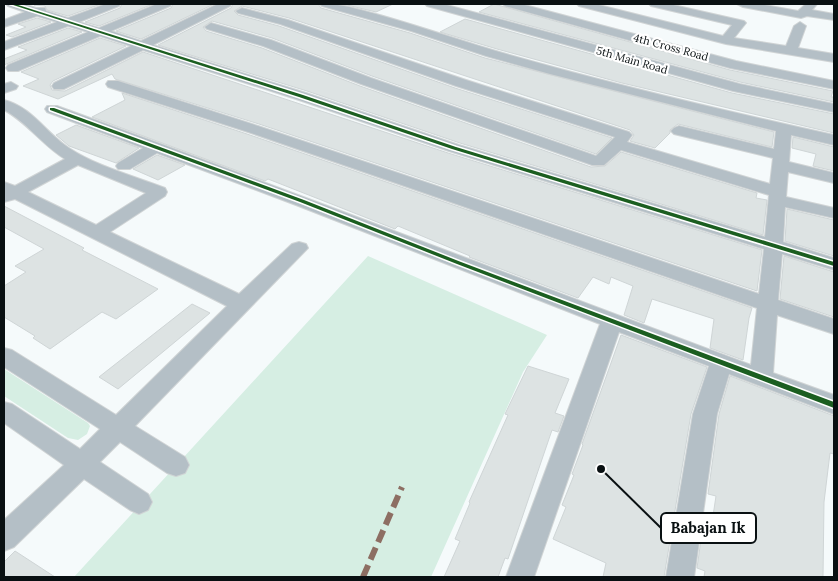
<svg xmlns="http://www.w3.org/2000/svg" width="838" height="581" viewBox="0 0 838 581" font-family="Lora,serif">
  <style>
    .green { fill: #d6eee3 }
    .building { fill: #dde3e3; stroke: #cfd5d6 }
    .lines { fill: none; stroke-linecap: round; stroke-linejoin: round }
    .minor-casing { stroke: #d0d4d5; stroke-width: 2 }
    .minor { fill: #b4bfc6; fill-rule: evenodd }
    .quiet { stroke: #8d6e63; stroke-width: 6; stroke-dasharray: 13 6; stroke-linecap: butt }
    .cycleway-casing { stroke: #fff; stroke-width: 3 }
    .cycleway { fill: #1b5e20; fill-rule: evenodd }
    .labels { text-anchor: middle; stroke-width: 4.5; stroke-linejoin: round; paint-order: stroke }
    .far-street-label { font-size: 11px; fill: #091012; stroke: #fff }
    .leader { fill: none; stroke: #091012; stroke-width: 2 }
    .callout-dot { fill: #091012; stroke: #fff; stroke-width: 2 }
    .callout { fill: #fff; stroke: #091012; stroke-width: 2 }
    .callout-label { font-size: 15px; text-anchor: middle; font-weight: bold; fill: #091012 }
  </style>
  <rect width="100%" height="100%" fill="#f5fafb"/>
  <!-- green -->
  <g class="green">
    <polygon points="368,256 547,335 523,372 431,577 74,577"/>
    <polygon points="4,369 88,423 90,426 87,434 78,440 68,438 4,396"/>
  </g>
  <!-- building -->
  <g class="building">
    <polygon points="39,4 101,4 68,16 47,10 45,6 34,5"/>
    <polygon points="122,4 153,4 99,26 85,22 120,8"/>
    <polygon points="173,4 214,4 141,39 116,31 171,8"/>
    <polygon points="233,4 318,4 321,8 410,33 485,58 774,132 772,147 678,124 670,130 670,133 655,148 630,141 634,135 630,130 289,18 242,6 234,11 238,15 279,26 455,88 612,138 596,154 372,76 272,38 212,21 203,27 206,31 262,48 360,86 591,167 605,166 621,152 757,193 756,198 767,200 763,235 460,143 307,91 158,45 231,8"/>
    <polygon points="343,4 393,4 376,12"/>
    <polygon points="494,4 730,70 833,91 831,97 834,97 834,102 740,82 479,12"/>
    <polygon points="37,18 51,22 12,37 6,35 26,27 18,24"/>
    <polygon points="465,19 732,93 834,114 834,133 622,83 497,49 440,32"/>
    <polygon points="68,28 82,32 4,65 4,59 27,50 18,47"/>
    <polygon points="100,38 126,46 53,81 50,85 52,90 65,91 143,52 448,153 762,250 757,291 259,124 115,79 112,74 58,99 23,86 39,79 21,72"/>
    <polygon points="122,93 247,134 752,308 749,318 743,360 710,348 714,319 652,299 644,323 624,315 633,286 611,277 609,284 593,277 578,298 469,257 470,256 398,226 395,229 268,179 265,181 92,117 125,100"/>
    <polygon points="76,125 139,148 116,163 69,146 56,135"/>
    <polygon points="793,137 834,147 834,171 813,166 816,154 792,148"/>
    <polygon points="157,155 185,165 158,180 133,169"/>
    <polygon points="4,206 84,248 82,250 158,289 116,319 102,312 50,349 33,338 35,336 4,317 4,286 26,272 15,266 44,249 4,227"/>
    <polygon points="787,209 834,220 834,256 785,241"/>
    <polygon points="784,256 834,272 834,317 780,299"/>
    <polygon points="192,304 210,313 118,389 99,377"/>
    <polygon points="621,335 707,367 691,414 664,577 603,577 606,563 553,539 566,507 562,505 574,475 572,474 583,445 582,444"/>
    <polygon points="528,366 569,379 555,413 564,416 558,432 552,430 508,559 505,558 498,577 444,577 460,541 455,539 470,503 469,502 508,415 505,414"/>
    <polygon points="730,376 834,416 834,454 830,453 824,502 823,577 704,577 705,571 697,568 702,533 710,536 716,496 708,494 719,414"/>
    <polygon points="15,551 55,577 4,577 4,562"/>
  </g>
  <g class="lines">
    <!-- minor casing -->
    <g class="minor-casing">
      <g id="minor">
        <path d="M6 4H23L36 8H45L46 11 68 18 106 4H120L119 6 79 22 99 28 157 4H171L170 6 111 31 141 41 218 4H231L230 6 153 45 306 93 459 145 765 237 769 195 621 150 604 165H592L361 84 263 46 207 29 205 27 211 23 271 40 371 78 596 156 615 137 456 86 280 24 238 13 236 11 242 8 288 20 466 80 629 132 632 135 627 142 770 184 773 158 674 134 671 131 674 128 679 126 774 149 776 131 550 74 486 56 411 31 322 6 320 4C340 3 357 9 376 14 416 25 456 39 496 51 607 83 721 110 834 135V145L791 135 789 162 834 173V183L788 172 786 197 834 208V218L785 207 783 242 834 258V270L782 254 778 300 834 319V334L777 315 773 373 834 395V414L729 374 717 414 694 577H666L693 414 709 366 619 332 534 577H506L600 324 296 205 157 153 130 169H118L116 166 118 163 143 148 47 112 45 109 47 106H57C289 190 520 279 751 365L757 308 248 132 108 87 106 84 108 81H118L258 126 759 294 764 249 449 151 296 99 143 50 64 89H54L52 86 54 83 131 46 100 36 18 71H8L6 68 8 65 88 32 68 26 4 50V42L57 22 37 16 4 27V20L25 12 8 6Z"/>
        <polygon points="425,4 443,4 740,84 834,104 834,112 733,91 427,6"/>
        <polygon points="503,4 521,4 736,61 834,81 834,89 730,68 505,6"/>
        <polygon points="577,4 595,4 723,36 732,25 651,6 649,4 669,4 744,21 746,23 734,38 786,46 794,26 800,22 806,26 798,48 834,54 834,62 726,44 579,6"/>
        <polygon points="737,4 759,4 798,11 806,4 817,4 812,10 834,14 834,20 807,16 801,18 743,7"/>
        <polygon points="11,82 18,86 16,89 4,93 4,84"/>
        <path d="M4 100C32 107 46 133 69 148 96 166 134 176 165 188L167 192 165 196 110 232 239 294 292 244 299 242 306 244 308 248 135 426 185 457 189 465 185 473 176 476 167 473 120 442 100 462 148 494 152 502 148 510 139 514 130 510 84 479 14 547 4 551V520L64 465 4 423V402L12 404 80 449 100 429 4 367V348L12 350 116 415 227 306 15 199 4 202V182L15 186 65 159C42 145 27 122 4 110ZM78 165 146 193 96 225 28 192Z"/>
      </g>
    </g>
    <!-- minor -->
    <use href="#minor" class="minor"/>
    <!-- quiet -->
    <polyline class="quiet" points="363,577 402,487"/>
    <!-- cycleway casing -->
    <g class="cycleway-casing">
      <g id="cycleway">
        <polygon points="10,4 15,4 303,95 456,147 834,262 834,266 452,149 299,97"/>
        <polygon points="50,108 54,108 304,200 461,262 834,402 834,408 457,264 300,202 50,110"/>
      </g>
    </g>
    <!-- cycleway -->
    <use href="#cycleway" class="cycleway"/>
  </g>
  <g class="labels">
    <!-- far-street labels -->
    <g class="far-street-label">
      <text transform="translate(671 47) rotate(15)" y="4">4th Cross Road</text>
      <text transform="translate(632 60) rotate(16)" y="4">5th Main Road</text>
    </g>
  </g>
  <!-- callouts -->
  <path class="leader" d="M601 469L661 528"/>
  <circle class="callout-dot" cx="601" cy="469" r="5"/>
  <rect class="callout" x="661" y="513" width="95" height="30" rx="5"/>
  <g class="callout-label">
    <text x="708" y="533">Babajan Ik</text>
  </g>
  <!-- border -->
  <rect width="838" height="581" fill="none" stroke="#091012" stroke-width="10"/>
</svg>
